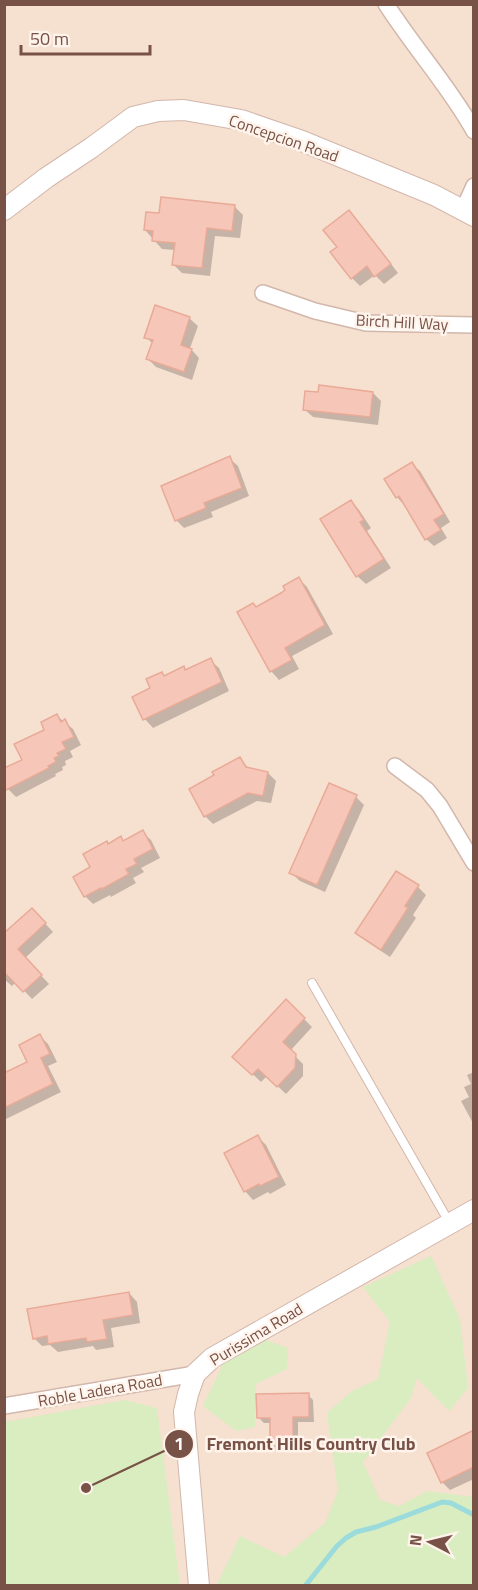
<svg xmlns="http://www.w3.org/2000/svg" width="478" height="1590" viewBox="0 0 478 1590" font-family="'Titillium Web',sans-serif">
  <style>
    .residential { fill: #f6e0d0 }
    .green { fill: #d9edc0 }
    .shadow { fill: #0003 }
    .lines { fill: none; stroke-linecap: round; stroke-linejoin: round }
    .stream { stroke: #9bdbdc; stroke-width: 5 }
    .building { fill: #f6c7b8; stroke: #e9aa97; stroke-width: 1.5 }
    .service-casing { stroke: #d2b7ab; stroke-width: 10 }
    .minor-casing { stroke: #d2b7ab; stroke-width: 18 }
    .tertiary-casing { stroke: #d2b7ab; stroke-width: 22 }
    .service { stroke: #fff; stroke-width: 8 }
    .minor { stroke: #fff; stroke-width: 15 }
    .tertiary { stroke: #fff; stroke-width: 20 }
    .labels { text-anchor: middle; stroke-width: 5; stroke-linejoin: round; paint-order: stroke }
    .street-label { font-size: 16px; fill: #785147; stroke: #fff4eb }
    .leader { fill: none; stroke: #785147; stroke-width: 2 }
    .callout-dot { fill: #785147; stroke: #fff4eb; stroke-width: 2 }
    .mark-label { font-size: 18px; text-anchor: middle; font-weight: bold; fill: #fff }
    .callout-label { font-size: 18px; text-anchor: middle; font-weight: bold; fill: #785147; stroke: #fff4eb; stroke-width: 5; stroke-linejoin: round; paint-order: stroke }
  </style>
  <rect width="100%" height="100%" fill="#feefe3"/>
  <!-- residential -->
  <rect class="residential" x="5" y="5" width="468" height="1580"/>
  <!-- green -->
  <g class="green">
    <polygon points="431,1256 460,1319 468,1388 449,1411 417,1378 411,1398 363,1462 380,1500 399,1506 427,1491 473,1497 473,1585 217,1585 240,1536 284,1557 325,1523 338,1491 327,1413 352,1391 378,1379 390,1322 363,1287"/>
    <polygon points="266,1340 288,1348 287,1369 256,1384 255,1427 236,1431 203,1406 223,1364"/>
    <polygon points="125,1400 157,1408 180,1585 5,1585 5,1422"/>
  </g>
  <!-- shadow -->
  <g class="shadow">
    <polygon points="235,207 243,215 240,238 215,236 210,276 182,273 173,264 175,250 162,249 145,230"/>
    <polygon points="349,212 357,220 398,273 384,284 375,275 360,286 352,278 339,247"/>
    <polygon points="189,318 198,326 190,348 199,358 192,380 156,367 148,359 153,344 146,337"/>
    <polygon points="373,393 381,401 378,425 313,417 304,409 320,394"/>
    <polygon points="229,458 238,466 249,496 211,512 213,517 184,528 176,520"/>
    <polygon points="412,464 420,471 450,522 441,528 447,538 434,546 426,539 404,505 397,497"/>
    <polygon points="351,501 359,510 371,528 367,531 391,568 366,584 357,576"/>
    <polygon points="299,579 307,587 333,634 292,656 299,669 279,680 271,671 257,608 282,595"/>
    <polygon points="210,660 219,668 229,691 153,728 145,719 134,698 152,689 162,674 165,677 183,668 187,671"/>
    <polygon points="57,716 73,729 81,745 70,751 73,757 65,761 66,765 62,767 63,770 55,774 56,776 16,797 8,789 24,760"/>
    <polygon points="240,759 250,770 268,773 276,781 271,803 257,801 213,824 205,816 216,776"/>
    <polygon points="356,797 364,805 325,892 300,881 291,873"/>
    <polygon points="142,832 151,840 160,858 141,868 144,872 133,878 136,883 111,897 110,895 93,904 85,896 92,868 108,845 121,838 124,842"/>
    <polygon points="418,887 426,895 413,915 416,918 390,957 366,941 357,933"/>
    <polygon points="40,918 53,932 25,958 49,984 32,999 16,982 12,986 4,979 4,935"/>
    <polygon points="286,1001 312,1027 290,1051 303,1064 303,1076 286,1094 267,1076 261,1082 235,1057"/>
    <polygon points="40,1036 48,1044 57,1062 48,1066 61,1092 4,1120 4,1074 29,1062"/>
    <polygon points="474,1072 474,1125 461,1101 469,1097 464,1087 471,1084 467,1075"/>
    <polygon points="258,1137 266,1145 286,1185 270,1194 268,1192 253,1200 245,1191"/>
    <polygon points="129,1293 137,1302 140,1323 111,1328 114,1347 96,1350 93,1346 58,1352 50,1345 42,1346 34,1338"/>
    <polygon points="308,1395 313,1400 314,1422 298,1422 298,1450 277,1451 271,1445 271,1423 264,1423 258,1417"/>
    <polygon points="474,1437 474,1479 450,1490 442,1482"/>
  </g>
  <g class="lines">
    <!-- stream -->
    <polyline class="stream" points="305,1586 337,1546 346,1538 356,1532 376,1527 442,1502 451,1503 474,1515"/>
  </g>
  <!-- building -->
  <g class="building">
    <polygon points="161,197 235,205 232,231 207,228 202,268 172,265 175,243 152,241 153,231 144,230 146,212 159,213"/>
    <polygon points="349,210 391,264 374,277 367,266 351,279 330,252 337,247 323,230"/>
    <polygon points="155,305 190,317 181,345 192,349 184,372 146,359 153,340 144,338"/>
    <polygon points="319,385 373,392 370,417 303,410 305,391 318,392"/>
    <polygon points="230,456 242,488 204,503 206,508 175,521 161,486"/>
    <polygon points="412,462 444,514 434,520 441,530 425,540 399,496 396,498 384,479"/>
    <polygon points="351,500 364,520 360,522 384,559 356,577 320,519"/>
    <polygon points="299,577 325,625 285,648 292,660 270,672 237,612 253,603 256,607 281,593 285,590 283,586"/>
    <polygon points="211,658 222,682 143,720 132,697 150,688 146,679 162,672 164,676 184,666 185,670"/>
    <polygon points="57,714 61,722 65,719 74,737 62,742 66,749 57,753 59,756 54,758 56,762 48,766 49,768 4,791 4,768 22,760 14,744 44,730 41,722"/>
    <polygon points="240,757 246,767 268,772 263,796 248,793 204,817 189,789 214,775 212,772"/>
    <polygon points="329,783 357,795 317,885 289,873"/>
    <polygon points="143,830 153,849 134,859 137,864 126,869 129,874 102,889 101,888 84,897 73,877 90,867 83,854 107,841 108,844 121,836 123,841"/>
    <polygon points="396,871 419,885 405,906 408,908 381,950 355,933"/>
    <polygon points="32,908 46,923 18,949 42,975 23,992 4,972 4,933"/>
    <polygon points="286,999 305,1018 283,1042 296,1054 295,1068 277,1087 258,1069 252,1075 232,1057"/>
    <polygon points="40,1034 50,1054 41,1058 53,1084 4,1108 4,1073 27,1062 19,1045"/>
    <polygon points="258,1135 279,1177 260,1186 259,1184 244,1192 224,1153"/>
    <polygon points="129,1292 133,1315 103,1320 107,1339 87,1342 86,1338 48,1344 47,1336 33,1339 27,1309"/>
    <polygon points="309,1393 309,1417 293,1417 293,1446 270,1446 270,1418 257,1418 256,1394"/>
    <polygon points="474,1430 474,1467 441,1483 427,1453"/>
  </g>
  <g class="lines">
    <!-- service casing -->
    <g class="service-casing">
      <polyline id="service" points="312,983 449,1222"/>
    </g>
    <!-- minor casing -->
    <g class="minor-casing">
      <g id="minor">
        <path d="M386 4C414 48 449 86 474 131"/>
        <polyline points="463,210 474,186"/>
        <polyline points="263,293 315,311 366,323 474,325"/>
        <polyline points="395,766 427,790 440,806 474,863"/>
        <polyline points="4,1406 195,1374"/>
      </g>
    </g>
    <!-- tertiary casing -->
    <g class="tertiary-casing">
      <g id="tertiary">
        <polyline points="4,210 46,178 91,148 133,117 158,111 184,110 241,120 302,141 434,195 474,216"/>
        <polyline points="199,1586 184,1412 188,1394 195,1374 212,1358 474,1210"/>
      </g>
    </g>
    <!-- service -->
    <use href="#service" class="service"/>
    <!-- minor -->
    <use href="#minor" class="minor"/>
    <!-- tertiary -->
    <use href="#tertiary" class="tertiary"/>
  </g>
  <g class="labels">
    <!-- street labels -->
    <g class="street-label">
      <text transform="translate(284 138) rotate(19)" y="6">Concepcion Road</text>
      <text transform="translate(402 322) rotate(3)" y="6">Birch Hill Way</text>
      <text transform="translate(256 1334) rotate(-31)" y="6">Purissima Road</text>
      <text transform="translate(100 1390) rotate(-10)" y="6">Roble Ladera Road</text>
    </g>
  </g>
  <!-- callouts -->
  <path class="leader" d="M86 1488L179 1444"/>
  <g class="callout-dot">
    <circle cx="86" cy="1488" r="6"/>
    <circle cx="179" cy="1444" r="15"/>
  </g>
  <g class="mark-label">
    <text x="179" y="1450">1</text>
  </g>
  <g class="callout-label">
    <text x="311" y="1450">Fremont Hills Country Club</text>
  </g>
  <!-- border -->
  <rect width="478" height="1590" fill="none" stroke="#785147" stroke-width="12"/>
  <!-- north arrow -->
  <g transform="translate(430 1542) rotate(277)" stroke="#fff4eb" stroke-width="4.5" paint-order="stroke">
  <path d="M0-4.5L10 22L0 15L-10 22Z" fill="#785147"/>
  <text y="-9" font-size="16" font-weight="bold" text-anchor="middle" fill="#785147">N</text>
  </g>
  <!-- scale -->
  <path d="M21 45v9h129v-9" fill="none" stroke="#785147" stroke-width="3"/>
  <text x="30" y="45" font-size="18" fill="#785147" stroke="#fff4eb" stroke-width="4.5" paint-order="stroke">50 m</text>
</svg>
